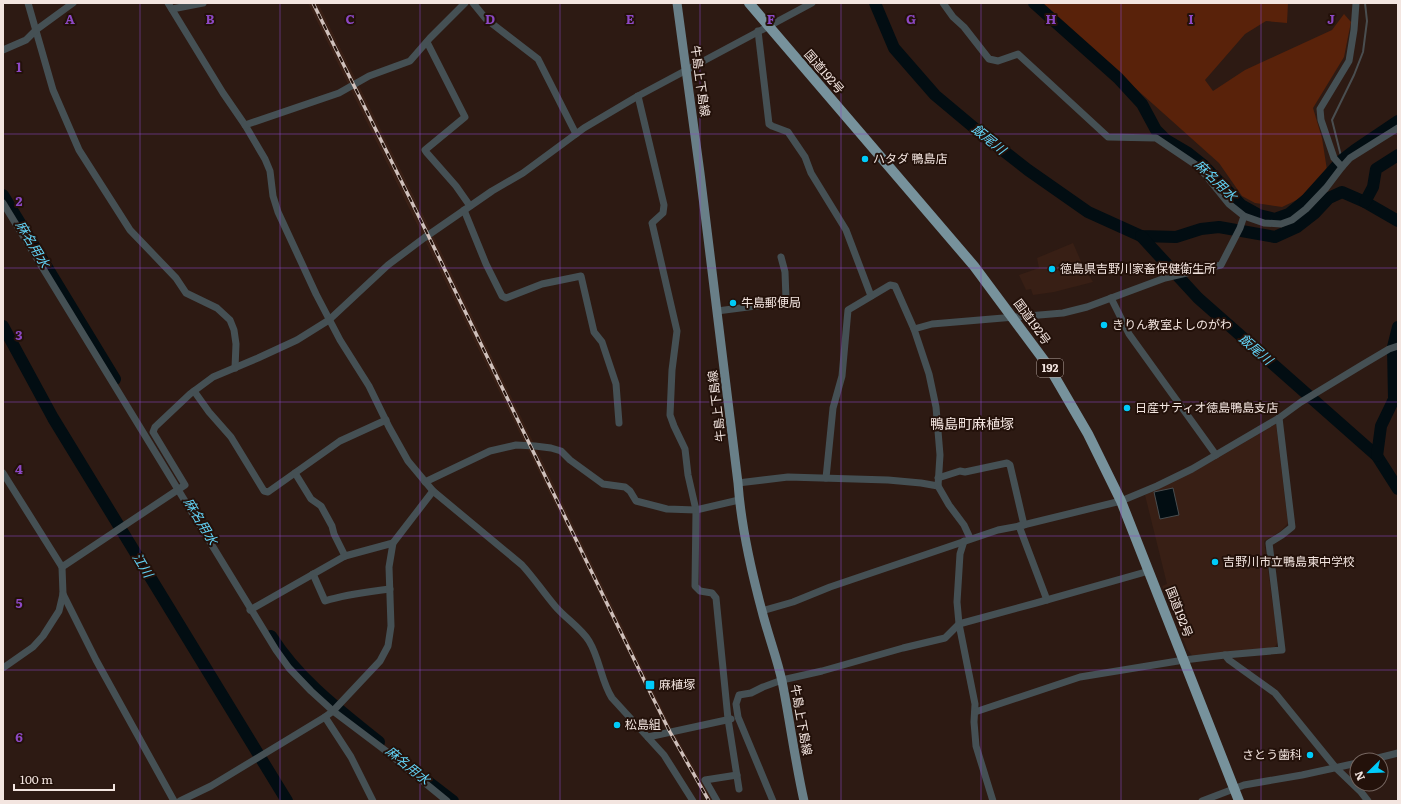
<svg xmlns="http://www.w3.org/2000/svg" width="1401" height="804" viewBox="0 0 1401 804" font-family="Literata,'Noto Sans JP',serif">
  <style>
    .built { fill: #381f15 }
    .green { fill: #59220a }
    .water { fill: #020d12; stroke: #4a4e50 }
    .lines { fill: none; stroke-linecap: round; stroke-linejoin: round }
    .stream { stroke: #4a4e50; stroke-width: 2 }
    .river { stroke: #020d12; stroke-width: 12 }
    .minor { stroke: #455054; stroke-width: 7 }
    .major { stroke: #697f88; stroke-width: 9 }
    .highway { stroke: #77929c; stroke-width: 10 }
    .rail-casing { stroke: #cfc0bb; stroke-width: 3.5 }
    .rail { stroke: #23110a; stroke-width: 2; stroke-dasharray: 6; stroke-linecap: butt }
    .grid { fill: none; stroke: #8d48c4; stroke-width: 1; stroke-opacity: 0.55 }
    .poi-dot { fill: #00cbf9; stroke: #23110a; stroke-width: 1.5 }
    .labels { text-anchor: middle; stroke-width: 4; stroke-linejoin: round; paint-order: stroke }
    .shield { fill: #23110a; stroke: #b5a5a0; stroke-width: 1 }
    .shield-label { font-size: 11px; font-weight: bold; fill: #f3e5e0 }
    .street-label { font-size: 12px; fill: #f3e5e0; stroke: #23110a }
    .poi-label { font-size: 12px; fill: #f3e5e0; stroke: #23110a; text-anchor: start }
    .water-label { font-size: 13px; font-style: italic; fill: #62d2f5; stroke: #23110a }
    .quarter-label { font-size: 14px; fill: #f3e5e0; stroke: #23110a }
    .grid-label { font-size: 13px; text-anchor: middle; font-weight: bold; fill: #8d48c4; stroke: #23110a; stroke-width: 4; stroke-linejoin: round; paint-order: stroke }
  </style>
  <rect width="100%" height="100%" fill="#2d1a13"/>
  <!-- built -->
  <g class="built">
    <polygon points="308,3 318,3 432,233 673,731 713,801 707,801 667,732"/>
    <polygon points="1073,243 1083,266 1093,282 1054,292 1033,295 1031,289 1026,290 1019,275 1039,268 1037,258"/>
    <polygon points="1276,424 1288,523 1281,531 1264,541 1278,642 1274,648 1194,658 1187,649 1162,586 1167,584 1145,495 1209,463"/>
  </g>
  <!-- green -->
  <polygon class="green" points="1040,3 1288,3 1287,23 1266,21 1245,34 1205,80 1213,91 1245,70 1332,30 1344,14 1351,22 1344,57 1313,108 1322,138 1327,170 1303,197 1282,207 1255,203 1242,196 1219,163"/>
  <!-- water -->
  <polygon class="water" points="1173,488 1179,515 1160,519 1154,492"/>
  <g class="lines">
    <!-- stream -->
    <polyline class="stream" points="1342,160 1332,120 1354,75 1363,52 1367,21 1365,3"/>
    <!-- river -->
    <g class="river">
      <polyline points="875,3 894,48 935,95 978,131 1028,170 1088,212 1141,236 1176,237 1201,229 1219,227 1275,237 1297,227 1315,213 1329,198 1342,192 1365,202 1398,221"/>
      <polyline points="1034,3 1118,78 1142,104 1156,130 1166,140 1188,153 1203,165 1241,205 1259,215 1275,219 1289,214 1306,200 1342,160 1355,150 1398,121"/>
      <polyline points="3,195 115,379"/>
      <polyline points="1365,202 1373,187 1376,169 1398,155"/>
      <polyline points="1141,236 1198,298 1377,456 1398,489"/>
      <polyline points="3,326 53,418 287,801"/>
      <polyline points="1377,456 1381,426 1394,399 1393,347 1398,327"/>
      <path d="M271 636C299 680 339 710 379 742"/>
      <polyline points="427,781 453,801"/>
    </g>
    <!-- minor -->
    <g class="minor">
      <polyline points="28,3 53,90 79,150 130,230 176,278 186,293 217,308 230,320 234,330 236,344 235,368"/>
      <path d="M168 3 223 93 245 125 265 159 270 171 273 196 278 212 316 294 340 340 369 386 389 427 408 461 433 491 522 565C534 578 543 592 555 606 565 618 581 628 589 641 600 659 601 681 612 698L664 755 693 801"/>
      <polyline points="473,3 486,19 538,59 576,134"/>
      <polyline points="943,3 953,17 964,27 989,59 998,61 1018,54 1108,137 1156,138 1199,167 1229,204 1244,216 1264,223 1281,224 1292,220 1306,209 1326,188 1342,167 1350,158 1398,128"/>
      <polyline points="172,9 203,3"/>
      <polyline points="758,31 769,124 772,126 788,132 805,157 811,173 846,230 871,296"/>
      <polyline points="427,42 465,117 425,150 427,153 456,186 470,206"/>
      <polyline points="3,50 26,40 36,30 73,3"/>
      <polyline points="638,96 664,205 663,213 652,223 677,331 672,370 670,415 674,426 685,449 688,475 696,510 695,586 700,591 712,593 716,598 728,719 739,789"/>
      <polyline points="245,125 339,93 369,76 410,61 430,38 465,3"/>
      <polyline points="1342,167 1334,158 1321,120 1320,109 1349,61 1354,30 1356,3"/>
      <polyline points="3,203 276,650 289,668 311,691 333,711 386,751 447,801"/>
      <polyline points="464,210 486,264 502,296 506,298 542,284 581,276 594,332 602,342 616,384 619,423"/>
      <polyline points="1111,298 1129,334 1216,455"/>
      <polyline points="717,311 780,303 786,299 785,272 781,257"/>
      <polyline points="194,391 209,412 231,437 264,491 268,492 340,441 386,420"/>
      <polyline points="3,473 62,567 63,594 59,611 43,636 33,647 3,668"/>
      <polyline points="295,473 311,499 321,506 332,526 334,534 345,556"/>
      <polyline points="826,478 833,408 842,376 848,310 890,285 895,286 914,329"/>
      <polyline points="938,478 960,471 965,472 1007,463 1010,465 1024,525"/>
      <polyline points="425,482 490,451 516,445 535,446 551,448 561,451 570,460 603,484 625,487 630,491 636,501 667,509 696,510 739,500"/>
      <polyline points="738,483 788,477 888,480 921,483 938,486"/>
      <polyline points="1019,526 1047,600"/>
      <polyline points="970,538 964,525 949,505 938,486 940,455 936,407 929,374 914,329 932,324 1063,313 1087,307 1165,278 1221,265 1240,228 1244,216"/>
      <polyline points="964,541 960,554 957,602 959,624 975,704 974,722 976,746 993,801"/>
      <polyline points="62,567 185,485 153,432 155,427 190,394 213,377 258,358 297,340 329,320 388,265 424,238 492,191 523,173 584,128 638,96 812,3"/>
      <path d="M313 574 325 601C347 594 368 592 390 589"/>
      <polyline points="63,594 96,660 174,801"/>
      <polyline points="250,610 345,556 393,543"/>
      <polyline points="762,611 793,602 830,587 998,530 1019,526 1121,501 1157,486 1192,469 1279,418 1301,402 1362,365 1389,349 1398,346"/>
      <polyline points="1225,655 1282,650 1269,543 1282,535 1292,527 1279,418"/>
      <polyline points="975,712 1080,677 1184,660 1225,655 1229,660 1275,693 1336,768 1361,792 1368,801"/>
      <polyline points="325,717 351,757 373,801"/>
      <polyline points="648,737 731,719"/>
      <polyline points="1370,760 1398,753"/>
      <polyline points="180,801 211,786 325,717 333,711 380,661 388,646 391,626 389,567 393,543 433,491"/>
      <polyline points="717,801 705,780 737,775"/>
      <polyline points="773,801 738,717 736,704 739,695 751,693 763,687 782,680 822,671 903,648 945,638 959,624 1036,603 1149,571"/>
      <polyline points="1202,801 1244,785 1302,775 1357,763"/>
    </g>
    <!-- major -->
    <path class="major" d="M677 3 700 173 738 483C741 526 751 570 762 611 768 635 777 658 782 681 790 721 795 761 804 801"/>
    <!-- highway -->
    <polyline class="highway" points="749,3 974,266 1049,367 1088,434 1121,501 1239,801"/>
    <!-- rail casing -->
    <g class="rail-casing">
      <polyline id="rail" points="313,3 428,235 649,690 670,732 709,801"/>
    </g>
    <!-- rail -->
    <use href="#rail" class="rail"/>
  </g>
  <!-- grid -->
  <path class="grid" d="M140 3V801M280 3V801M420 3V801M560 3V801M700 3V801M841 3V801M981 3V801M1121 3V801M1261 3V801M3 134H1398M3 268H1398M3 402H1398M3 536H1398M3 670H1398"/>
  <!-- markers -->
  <g class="poi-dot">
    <circle cx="865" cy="159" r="4"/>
    <circle cx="1052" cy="269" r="4"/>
    <circle cx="733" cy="303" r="4"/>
    <circle cx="1104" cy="325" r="4"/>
    <circle cx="1127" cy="408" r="4"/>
    <circle cx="1215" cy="562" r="4"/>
    <rect x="645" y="680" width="10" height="10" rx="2"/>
    <circle cx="617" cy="725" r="4"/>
    <circle cx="1310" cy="755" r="4"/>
  </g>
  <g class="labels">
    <!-- shield labels -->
    <rect class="shield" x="1037" y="359" width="26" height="18" rx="3"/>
    <g class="shield-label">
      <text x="1050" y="372">192</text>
    </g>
    <!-- street labels -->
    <g class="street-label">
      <text transform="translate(824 72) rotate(49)" y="4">国道192号</text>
      <text transform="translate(700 81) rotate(82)" y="4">牛島上下島線</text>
      <text transform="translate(1032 322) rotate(54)" y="4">国道192号</text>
      <text transform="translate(717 406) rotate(-97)" y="4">牛島上下島線</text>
      <text transform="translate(1179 612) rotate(69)" y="4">国道192号</text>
      <text transform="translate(801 720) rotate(80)" y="4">牛島上下島線</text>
    </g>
    <!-- poi labels -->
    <g class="poi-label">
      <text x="873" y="163">ハタダ 鴨島店</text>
      <text x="1060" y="273">徳島県吉野川家畜保健衛生所</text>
      <text x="741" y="307">牛島郵便局</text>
      <text x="1112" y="329">きりん教室よしのがわ</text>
      <text x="1135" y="412">日産サティオ徳島鴨島支店</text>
      <text x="1223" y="566">吉野川市立鴨島東中学校</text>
      <text x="659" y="689">麻植塚</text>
      <text x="625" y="729">松島組</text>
      <text x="1302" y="759" text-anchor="end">さとう歯科</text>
    </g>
    <!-- water labels -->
    <g class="water-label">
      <text transform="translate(989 139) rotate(39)" y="5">飯尾川</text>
      <text transform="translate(1216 180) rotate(44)" y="5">麻名用水</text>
      <text transform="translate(33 244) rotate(59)" y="5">麻名用水</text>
      <text transform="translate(1256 349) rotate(41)" y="5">飯尾川</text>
      <text transform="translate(201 521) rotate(59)" y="5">麻名用水</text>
      <text transform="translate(143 565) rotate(59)" y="5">江川</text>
      <text transform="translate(408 765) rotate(39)" y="5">麻名用水</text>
    </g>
    <!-- quarter labels -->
    <g class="quarter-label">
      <text x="972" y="429">鴨島町麻植塚</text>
    </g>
  </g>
  <g class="grid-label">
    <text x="70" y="24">A</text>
    <text x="210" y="24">B</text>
    <text x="350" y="24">C</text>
    <text x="490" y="24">D</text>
    <text x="630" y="24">E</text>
    <text x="771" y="24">F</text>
    <text x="911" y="24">G</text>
    <text x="1051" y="24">H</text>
    <text x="1191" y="24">I</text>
    <text x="1331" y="24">J</text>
    <text x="19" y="72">1</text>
    <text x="19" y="206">2</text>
    <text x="19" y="340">3</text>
    <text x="19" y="474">4</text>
    <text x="19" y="608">5</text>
    <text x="19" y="742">6</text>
  </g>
  <!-- border -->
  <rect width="1401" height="804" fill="none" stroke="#f3e5e0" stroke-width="8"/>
  <!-- north arrow -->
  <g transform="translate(1369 772) rotate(247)"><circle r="19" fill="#23110a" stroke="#766660"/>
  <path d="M0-3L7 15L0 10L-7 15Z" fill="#00cbf9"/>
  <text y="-6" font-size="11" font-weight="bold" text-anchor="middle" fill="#f3e5e0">N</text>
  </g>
  <!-- scale -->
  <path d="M14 784v6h100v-6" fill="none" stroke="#f3e5e0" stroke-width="2"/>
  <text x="20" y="784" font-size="12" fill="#f3e5e0" stroke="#23110a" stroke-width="3" paint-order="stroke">100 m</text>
</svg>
